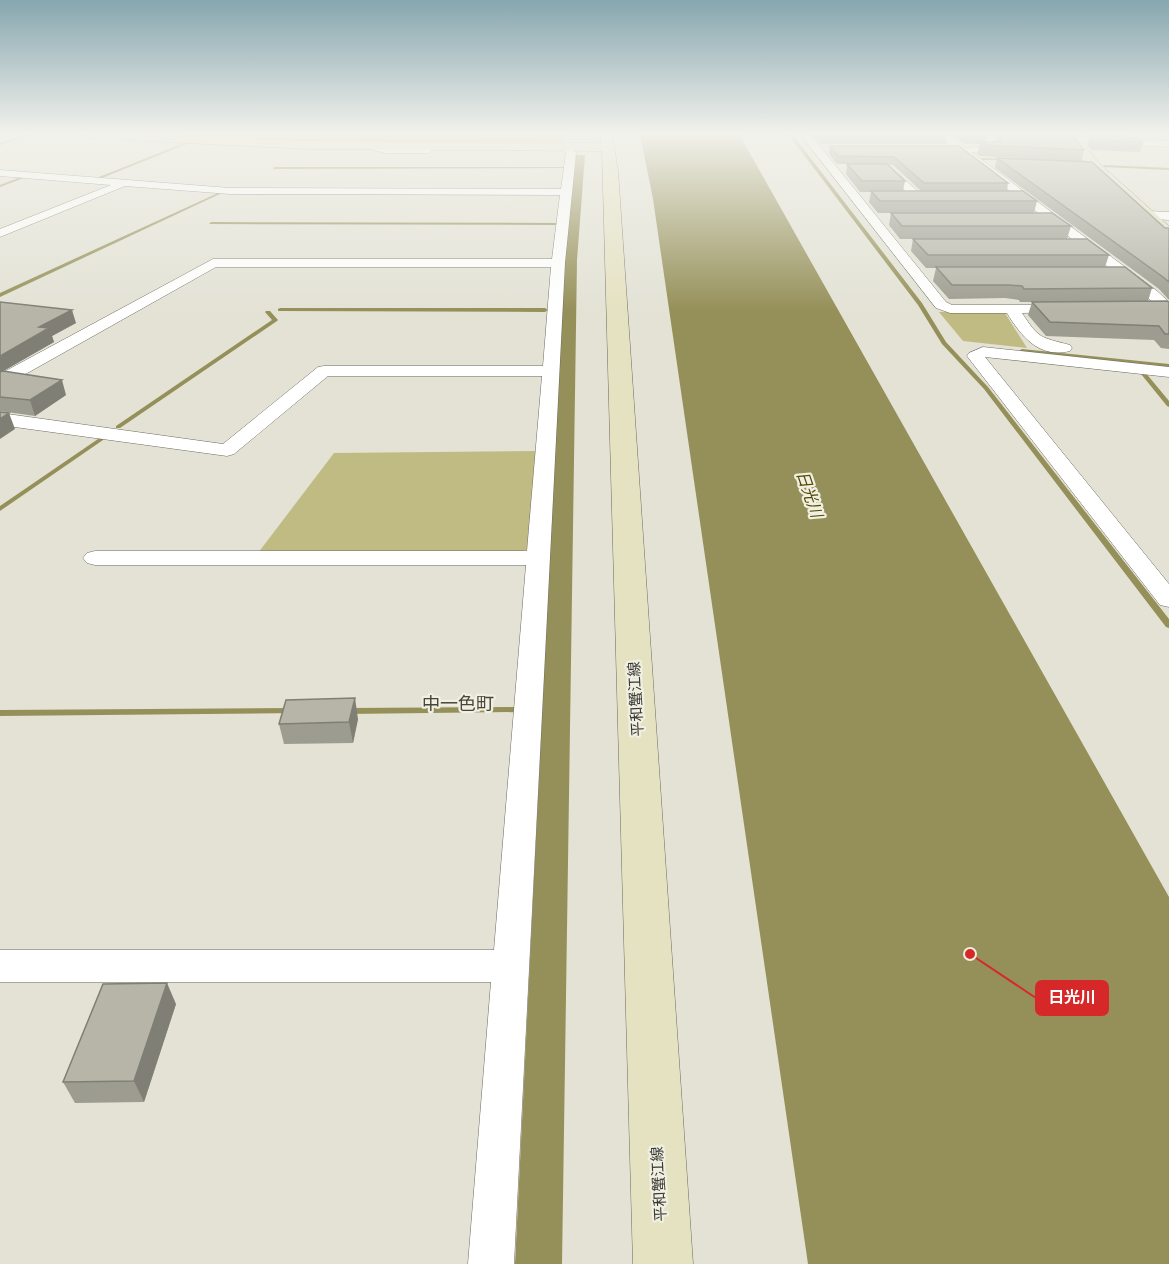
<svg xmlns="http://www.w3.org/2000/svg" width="1169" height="1264" viewBox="0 0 1169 1264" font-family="Quicksand,'Noto Sans JP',sans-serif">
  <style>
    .green { fill: #c0bb83 }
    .water { fill: #959059 }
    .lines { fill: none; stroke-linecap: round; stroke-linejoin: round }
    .stream { fill: #959059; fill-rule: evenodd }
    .street-casing { stroke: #6d6c60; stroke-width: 1 }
    .secondary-casing { stroke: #6d6c60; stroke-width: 1 }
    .street { fill: #fff; fill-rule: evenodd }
    .secondary { fill: #e5e2c2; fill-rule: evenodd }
    .wall { fill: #9d9c90; fill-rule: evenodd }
    .shaded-wall { fill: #7f7f76 }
    .building { fill: #b6b5a8; stroke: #7f7f76; stroke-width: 1.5 }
    .labels { text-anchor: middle; stroke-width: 4.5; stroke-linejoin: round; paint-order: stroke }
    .street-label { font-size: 15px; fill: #383833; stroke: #f0efe2 }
    .water-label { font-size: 16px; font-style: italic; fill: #514a01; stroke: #f0efe2 }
    .quarter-label { font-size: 18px; fill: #47463b; stroke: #f0efe2 }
    .leader { fill: none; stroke: #d62828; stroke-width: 2 }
    .callout-dot { fill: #d62828; stroke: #f0efe2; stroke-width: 2 }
    .callout { fill: #d62828; stroke: #d62828; stroke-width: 2 }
    .callout-label { font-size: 16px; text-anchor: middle; font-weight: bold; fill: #fff }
  </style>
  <rect width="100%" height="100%" fill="#e3e2d5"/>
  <!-- green -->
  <g class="green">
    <polygon points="136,134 564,134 563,142 298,143"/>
    <polygon points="996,311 1005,313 1027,348 963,341 939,312"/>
    <polygon points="537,451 528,549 516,554 258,553 334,453"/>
  </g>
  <!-- water -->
  <g class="water">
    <polygon points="640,134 739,134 1169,897 1169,1264 808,1264 653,199"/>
    <polygon points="576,155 585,155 577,260 562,1264 515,1264 564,269"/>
  </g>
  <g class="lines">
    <!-- stream -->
    <g class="stream">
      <polygon points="28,134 33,134 0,145 0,143"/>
      <polygon points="788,134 792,134 922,303 946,342 988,387 1169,619 1169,628 1166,627 984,389 942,344 918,305"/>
      <polygon points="189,141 192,142 97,180 94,179"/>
      <polygon points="982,158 1009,159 1011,160 981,160"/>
      <polygon points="1104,165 1169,168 1169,170 1103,167"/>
      <polygon points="274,167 564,167 566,168 273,169"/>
      <polygon points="26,175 29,176 0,187 0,185"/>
      <polygon points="214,190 224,192 0,297 0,293 218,193 214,192"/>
      <polygon points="211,222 555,223 557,224 555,225 209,224"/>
      <polygon points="280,308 545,308 548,310 545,312 278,311 278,309"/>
      <polygon points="266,311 270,311 278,320 277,321 120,428 116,428 116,426 272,320 265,312"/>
      <polygon points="1022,349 1169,364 1169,368 1020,352 1019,351"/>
      <polygon points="1141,372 1145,372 1169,401 1169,407 1167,406 1141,374"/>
      <polygon points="101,437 103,438 103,440 0,511 0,506"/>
      <polygon points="515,707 519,708 520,710 519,712 347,714 343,713 342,711 343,709 347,708"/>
      <polygon points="295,708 299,709 300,711 299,713 0,716 0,710"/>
    </g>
    <!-- street casing -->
    <g class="street-casing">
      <g id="street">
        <path d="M800 134H810L946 302 952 305H1068L1070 308 1063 312 1022 313C1039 339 1040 337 1070 345L1072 348 1070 351C1039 359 1021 336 1007 313H950L936 308Z"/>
        <polygon points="936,134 947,134 965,148 988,146 985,134 995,134 997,151 971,152 1157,291 1169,302 1169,314 1164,313 1147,297"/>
        <polygon points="1074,137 1169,141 1169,147 1071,142 1069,140"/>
        <polygon points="369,143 385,147 428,147 433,150 428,153 385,153 366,148 364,146"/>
        <polygon points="569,146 572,147 576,153 565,263 514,1264 468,1264 491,982 0,982 0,950 494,950 526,565 95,565 87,563 83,558 87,553 95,551 527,551 542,376 328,376 234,454 227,456 0,425 0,413 223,444 318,367 324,366 543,366 551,267 216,267 6,385 0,386 0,374 213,259 552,259 560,195 230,194 125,186 0,237 0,229 111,185 0,176 0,170 230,188 561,189 566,153 564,149"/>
        <polygon points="889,166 922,195 922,199 914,199 886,172 876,172 871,169 876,166"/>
        <polygon points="1147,211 1169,212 1169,220 1143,218 1143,212"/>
        <polygon points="983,347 1169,367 1169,377 985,357 1169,584 1169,607 1160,605 967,356 969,353"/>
      </g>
    </g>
    <!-- secondary casing -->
    <g class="secondary-casing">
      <g id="secondary">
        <polygon points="81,134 159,134 307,141 601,143 600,134 612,134 618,171 693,1264 633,1264 602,151 307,149 87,138"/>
        <polygon points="1063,134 1075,134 1100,164 1169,226 1169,240 1163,238 1090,170"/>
      </g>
    </g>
    <!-- street -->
    <use href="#street" class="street"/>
    <!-- secondary -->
    <use href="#secondary" class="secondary"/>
  </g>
  <!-- wall -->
  <g class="wall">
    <polygon points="811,134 946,134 945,144 821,144"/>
    <polygon points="951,134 987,134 985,143 998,142 997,134 1071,134 1084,150 1081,162 1165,228 1169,228 1169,300 1159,289 995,168 997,158 1070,161 980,156 977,154 980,144 964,144"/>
    <polygon points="1085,134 1127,134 1126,137"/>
    <polygon points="1090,135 1143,142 1140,152 1092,150 1087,145"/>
    <path d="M830 146H959L1008 183 1007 191 1037 201 1034 213H878L869 202 871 192H860L846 174 847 164H837L829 154ZM888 165H893L921 191H903L905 181Z"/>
    <polygon points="891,213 1071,226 1067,239 1109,255 1105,267 1152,288 1148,301 1169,302 1169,349 1161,348 1154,340 1046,336 1028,315 1032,302 1020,302 1019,300 1005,298 949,299 933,281 936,268 926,268 911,251 913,239 900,239 889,225"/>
    <polygon points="0,302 76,323 52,336 54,342 3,371 66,395 35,416 0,411"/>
    <polygon points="358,719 353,743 284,744 279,724"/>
    <polygon points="176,1004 144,1102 75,1103 63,1082"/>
  </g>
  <!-- shaded-wall -->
  <g class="shaded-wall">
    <polygon points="72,310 76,323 52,336 54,342 0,373 0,356 39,327"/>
    <polygon points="62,380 66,395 35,416 30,400"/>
    <polygon points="9,413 15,429 0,439 0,419"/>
    <polygon points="355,698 358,719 353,743 349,722"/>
    <polygon points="167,983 176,1004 144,1102 134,1081"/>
  </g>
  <!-- building -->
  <g class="building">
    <polygon points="1000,134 1071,134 1084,150 982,145 980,143 1001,141"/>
    <polygon points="1090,135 1138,138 1143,142 1094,140"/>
    <polygon points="830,146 959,146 1008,183 924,183 894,157 838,156"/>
    <polygon points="997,158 1092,162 1165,228 1169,228 1169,282 1163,277"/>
    <polygon points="847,164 887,164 905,181 862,181"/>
    <polygon points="871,191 1023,191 1037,201 880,201"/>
    <polygon points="891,213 1052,213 1071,226 902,226"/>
    <polygon points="913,239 1087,239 1109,255 928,255"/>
    <polygon points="936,267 1125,267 1152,288 1024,289 1022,286 1008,285 952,285"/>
    <polygon points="1167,301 1169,302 1169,334 1165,334 1159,326 1050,322 1032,302"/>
    <polygon points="0,302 72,310 39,327 49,328 0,356"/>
    <polygon points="3,371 62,380 30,400 0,397 0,372"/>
    <polygon points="0,412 9,413 0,419"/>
    <polygon points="355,698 349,722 279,724 286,700"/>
    <polygon points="167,983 134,1081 63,1082 103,984"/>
  </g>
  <!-- sky -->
  <linearGradient id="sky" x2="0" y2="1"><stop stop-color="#87a6af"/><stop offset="0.43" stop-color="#f2f2ec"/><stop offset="1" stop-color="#f2f2ec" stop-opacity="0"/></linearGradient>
  <rect width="1169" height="311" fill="url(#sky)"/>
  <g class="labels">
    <!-- street labels -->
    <g class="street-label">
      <text transform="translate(636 699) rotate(-93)" y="5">平和蟹江線</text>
      <text transform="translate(659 1184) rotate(-93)" y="5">平和蟹江線</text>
    </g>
    <!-- water labels -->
    <g class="water-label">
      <text transform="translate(810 494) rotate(71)" y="6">日光川</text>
    </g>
    <!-- quarter labels -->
    <g class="quarter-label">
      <text x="458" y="710">中一色町</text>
    </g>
  </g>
  <!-- callouts -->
  <path class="leader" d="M970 954L1036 998"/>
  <circle class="callout-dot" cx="970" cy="954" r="6"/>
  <rect class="callout" x="1036" y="981" width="72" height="34" rx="6"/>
  <g class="callout-label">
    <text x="1072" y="1003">日光川</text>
  </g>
</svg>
